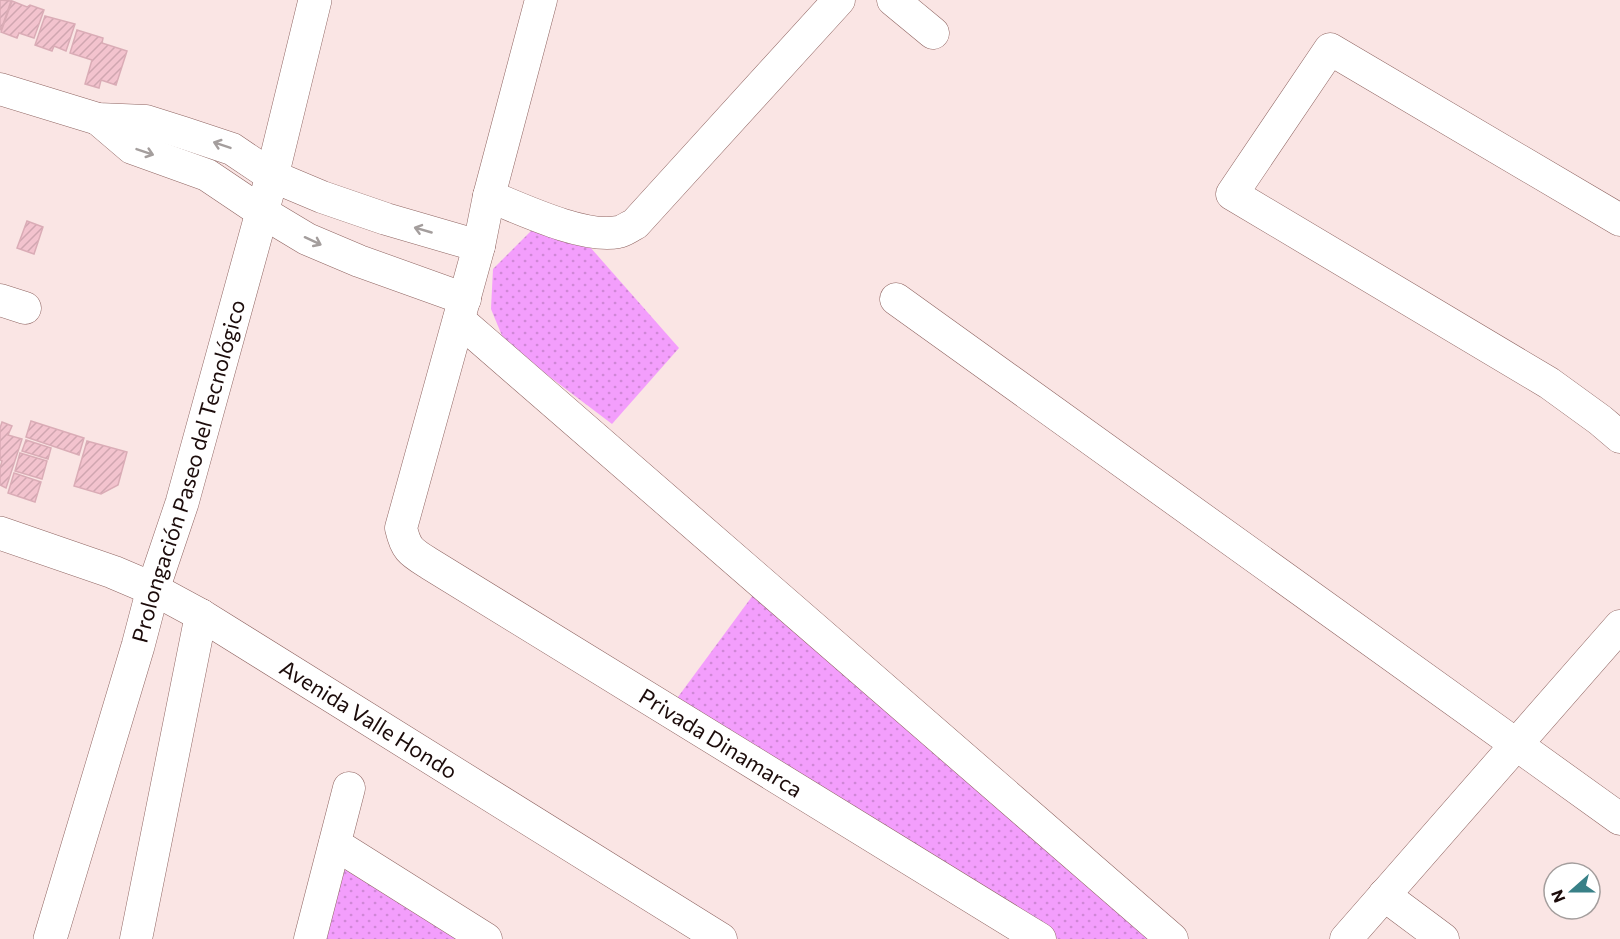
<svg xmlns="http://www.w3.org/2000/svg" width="1620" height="939" viewBox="0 0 1620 939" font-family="Commissioner,sans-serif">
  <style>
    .green { fill: url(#green-dots) }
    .building { fill: url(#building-hatch); stroke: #daacb6; stroke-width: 1.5 }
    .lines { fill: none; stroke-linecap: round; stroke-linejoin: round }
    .street-casing { stroke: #8f6562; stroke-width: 33 }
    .secondary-casing { stroke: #8f6562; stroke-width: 34 }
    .street { stroke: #fff; stroke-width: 32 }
    .secondary { stroke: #fff; stroke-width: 33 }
    .oneway { stroke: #a49e9d }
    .labels { text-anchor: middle; stroke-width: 4.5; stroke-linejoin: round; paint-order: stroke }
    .street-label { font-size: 22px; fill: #1c0c0b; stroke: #fff }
  </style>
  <defs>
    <pattern id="green-dots" width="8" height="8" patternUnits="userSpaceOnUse" patternTransform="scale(1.5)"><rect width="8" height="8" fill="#f39efc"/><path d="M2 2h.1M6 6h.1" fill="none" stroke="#d087d7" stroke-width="1.8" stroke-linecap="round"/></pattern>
    <pattern id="building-hatch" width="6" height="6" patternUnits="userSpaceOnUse" patternTransform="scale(1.5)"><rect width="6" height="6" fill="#f3c3ce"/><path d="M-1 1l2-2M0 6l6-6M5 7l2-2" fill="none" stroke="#d0a6b0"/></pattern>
  </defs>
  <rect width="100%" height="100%" fill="#fae5e4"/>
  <!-- green -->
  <g class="green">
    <polygon points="532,230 590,247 679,348 612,424 505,343 491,309 493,269"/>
    <polygon points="759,587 1153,939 1058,939 675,701"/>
    <polygon points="340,855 472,939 320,939"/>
  </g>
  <!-- building -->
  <g class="building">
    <polygon points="0,0 11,1 1,30 0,29"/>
    <polygon points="12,1 27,7 30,5 44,10 34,38 19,33 17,38 1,32"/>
    <polygon points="45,16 75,24 66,51 54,46 52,51 35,45"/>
    <polygon points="77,30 103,38 102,43 127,51 116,85 101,80 99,88 85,84 92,60 70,53"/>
    <polygon points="27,221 43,227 34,254 17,248"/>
    <polygon points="31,421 84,438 79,455 26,437"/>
    <polygon points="2,422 12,426 8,435 22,439 6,488 0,485 0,468 2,461 0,460 0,428"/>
    <polygon points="26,440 51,448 48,459 22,451"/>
    <polygon points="87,441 127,452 118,485 101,494 74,486"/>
    <polygon points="20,453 47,461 42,479 15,471"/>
    <polygon points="14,473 41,482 35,502 8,493"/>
  </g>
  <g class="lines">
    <!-- street casing -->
    <g class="street-casing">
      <g id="street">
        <path id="s1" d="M541 0 489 196 479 246 401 528C406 550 411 552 430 564L1040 939"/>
        <polyline points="893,0 933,33"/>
        <polyline points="0,89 98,119 146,121 184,133 232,149 272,176 322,197 386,219 479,246"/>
        <polyline points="98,119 132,148 207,175 262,212 307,239 359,261 465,299"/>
        <path d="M489 196C521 209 584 239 618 232 624 231 630 226 635 224L839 0"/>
        <polyline points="1620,220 1330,49 1232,194 1549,383 1600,420 1620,437"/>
        <polyline points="896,299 1620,819"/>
        <polyline points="0,300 25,308"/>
        <polyline points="459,320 1172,939"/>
        <path id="s2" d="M153 589 201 615 721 939"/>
        <polyline points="335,844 486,939"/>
        <polyline points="1384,895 1443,939"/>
        <polyline points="136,939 201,615"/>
        <polyline points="310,939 349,788"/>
        <polyline points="1346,939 1620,626"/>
      </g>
    </g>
    <!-- secondary casing -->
    <g class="secondary-casing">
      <g id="secondary">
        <polyline points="0,533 113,572 153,589"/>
        <path id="s3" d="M50 939 138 646 153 589 182 503 272 176 315 0"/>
      </g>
    </g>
    <!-- street -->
    <use href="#street" class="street"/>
    <!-- secondary -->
    <use href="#secondary" class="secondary"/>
  </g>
  <!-- one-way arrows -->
  <defs><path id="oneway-shaft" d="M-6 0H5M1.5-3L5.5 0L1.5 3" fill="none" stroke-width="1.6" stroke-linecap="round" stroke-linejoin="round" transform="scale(1.5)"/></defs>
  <g class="oneway">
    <use href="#oneway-shaft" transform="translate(222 145) rotate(-161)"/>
    <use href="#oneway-shaft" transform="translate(145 152) rotate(19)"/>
    <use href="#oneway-shaft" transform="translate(423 230) rotate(-164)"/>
    <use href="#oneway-shaft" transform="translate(313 241) rotate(25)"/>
  </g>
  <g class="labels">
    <!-- street labels -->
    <g class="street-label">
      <text dy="8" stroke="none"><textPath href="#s3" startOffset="488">Prolongación Paseo del Tecnológico</textPath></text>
      <text dy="8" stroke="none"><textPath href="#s2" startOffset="252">Avenida Valle Hondo</textPath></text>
      <text dy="8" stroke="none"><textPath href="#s1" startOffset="936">Privada Dinamarca</textPath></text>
    </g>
  </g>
  <!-- north arrow -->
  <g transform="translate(1572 891) rotate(249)"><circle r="28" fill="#ffffff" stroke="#a49e9d" stroke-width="1.5"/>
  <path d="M0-4.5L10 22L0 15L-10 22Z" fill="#388087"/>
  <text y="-9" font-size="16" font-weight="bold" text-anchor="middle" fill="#1c0c0b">N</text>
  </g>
</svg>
